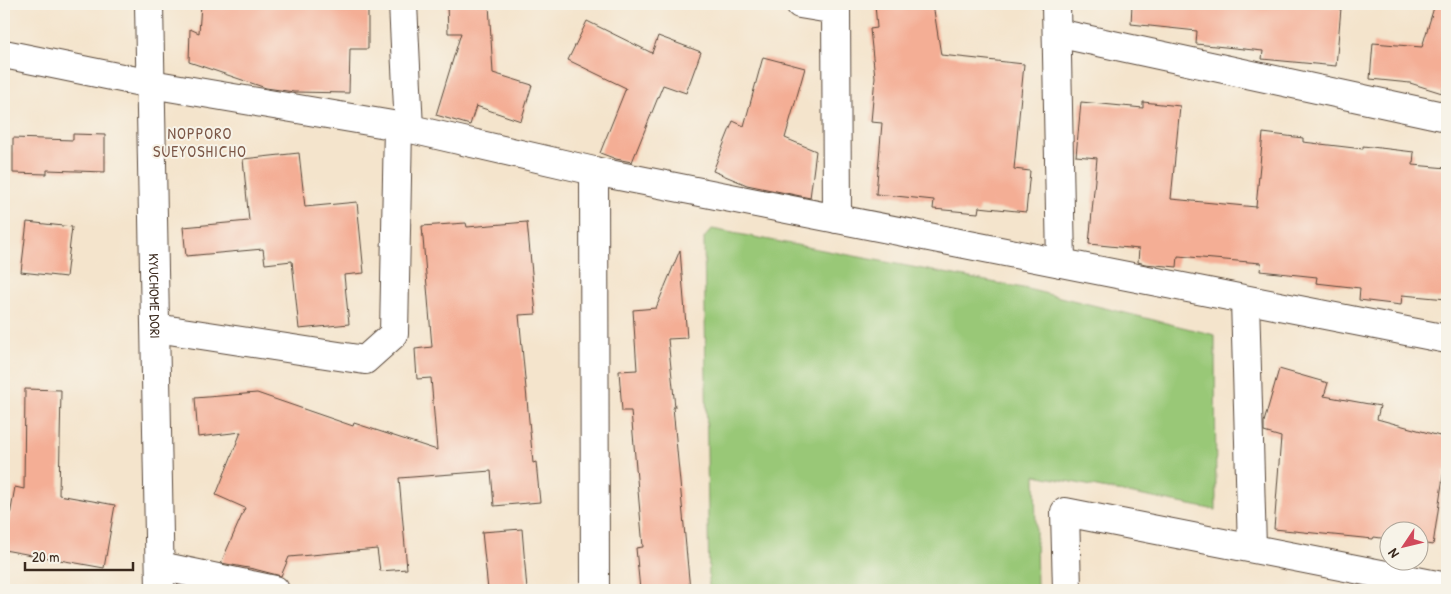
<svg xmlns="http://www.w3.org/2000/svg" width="1451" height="594" viewBox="0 0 1451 594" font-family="'Patrick Hand',sans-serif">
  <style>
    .green { fill: #99c877; stroke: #6a794a }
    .building { fill: #f4ae95 }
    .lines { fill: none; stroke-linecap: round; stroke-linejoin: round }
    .minor-casing { stroke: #574638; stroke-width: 30 }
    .tertiary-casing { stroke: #574638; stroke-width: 30 }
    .minor { stroke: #fff; stroke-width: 28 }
    .tertiary { stroke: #fff; stroke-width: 28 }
    .labels { text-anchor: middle; stroke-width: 4; stroke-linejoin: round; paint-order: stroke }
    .street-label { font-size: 14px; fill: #3b2a1e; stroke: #f7f3e8 }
    .quarter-label { font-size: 16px; letter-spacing: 1px; fill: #7c5848; stroke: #f7f3e8 }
  </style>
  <rect width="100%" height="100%" fill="#f7f3e8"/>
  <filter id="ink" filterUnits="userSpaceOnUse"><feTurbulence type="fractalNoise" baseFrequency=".02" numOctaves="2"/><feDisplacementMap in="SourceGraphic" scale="10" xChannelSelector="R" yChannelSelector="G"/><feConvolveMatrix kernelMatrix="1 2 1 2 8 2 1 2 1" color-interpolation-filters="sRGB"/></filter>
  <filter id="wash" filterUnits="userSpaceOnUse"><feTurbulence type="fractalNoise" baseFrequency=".0096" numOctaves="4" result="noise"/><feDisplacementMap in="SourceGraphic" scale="20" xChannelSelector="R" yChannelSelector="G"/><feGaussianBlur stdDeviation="1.12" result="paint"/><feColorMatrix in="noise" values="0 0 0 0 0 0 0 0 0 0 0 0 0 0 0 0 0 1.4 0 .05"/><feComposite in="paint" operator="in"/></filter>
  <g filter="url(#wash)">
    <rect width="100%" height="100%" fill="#f4e4cc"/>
    <!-- green -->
    <polygon class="green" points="712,229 1023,288 1215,335 1216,510 1035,475 1037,590 709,590 704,238"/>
    <g id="blocks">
      <!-- building -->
      <g class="building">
        <polygon points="201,4 368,4 368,49 350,49 349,93 294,92 266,88 189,62 190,29 199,33"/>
        <polygon points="447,4 489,4 493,73 532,85 521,121 476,106 470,125 436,115 461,33 448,33"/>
        <polygon points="875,4 933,4 941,55 1024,64 1014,169 1030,171 1026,212 979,207 978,213 933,209 934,200 876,194 882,123 871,122 875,77 870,29 877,28"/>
        <polygon points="1132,4 1298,4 1341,8 1336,66 1262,59 1263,51 1196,44 1197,31 1131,24"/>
        <polygon points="1435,4 1447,4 1447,75 1442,93 1410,83 1370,79 1373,43 1422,47"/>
        <polygon points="587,21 652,53 658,36 701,52 686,93 663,85 632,162 616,159 600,153 626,88 568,60"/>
        <polygon points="763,57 805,68 785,138 816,151 810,198 747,185 713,171 733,121 744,126"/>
        <polygon points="1081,102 1143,108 1143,102 1180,106 1171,199 1256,207 1263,133 1303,138 1303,142 1363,149 1363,146 1414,152 1413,165 1447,168 1447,299 1402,295 1401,305 1359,300 1360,288 1316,283 1317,277 1260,271 1261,263 1178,256 1177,267 1145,264 1138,262 1139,249 1089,244 1097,158 1076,156"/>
        <polygon points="73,134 105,135 105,172 47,170 47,174 13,173 13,138 73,140"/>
        <polygon points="299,153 305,207 357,202 364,273 344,275 349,324 299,329 292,261 265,264 263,249 186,256 183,227 249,221 243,159"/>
        <polygon points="27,222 72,227 66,277 21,272"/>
        <polygon points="527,222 536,314 519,315 533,463 536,462 540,502 494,506 491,471 399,478 407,569 380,571 377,549 289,557 281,576 254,569 221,563 245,508 216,495 241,432 198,437 195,398 257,393 353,426 354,423 437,450 431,378 417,379 415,349 432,347 422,226 466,223 467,227"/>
        <polygon points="680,250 687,338 668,339 675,407 673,407 690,590 640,590 636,548 643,547 631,411 622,411 619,371 637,370 633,310 656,308"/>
        <polygon points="1279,369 1328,383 1324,396 1380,406 1377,419 1447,438 1447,471 1444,470 1433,545 1418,543 1418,532 1388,532 1388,539 1374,537 1373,539 1274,529 1281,437 1264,432 1264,422"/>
        <polygon points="25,389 61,390 59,495 115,505 104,568 4,550 15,487 24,489"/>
        <polygon points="522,529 527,590 488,590 482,532"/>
      </g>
    </g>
  </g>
  <g filter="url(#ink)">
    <use href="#blocks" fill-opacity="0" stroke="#574638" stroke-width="1"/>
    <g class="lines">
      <!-- minor casing -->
      <g class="minor-casing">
        <g id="minor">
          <polyline points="403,4 409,129"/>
          <polyline points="800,4 836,10"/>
          <polyline points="836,4 837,219"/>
          <polyline points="1056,4 1061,263"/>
          <polyline points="1057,33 1447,117"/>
          <polyline points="4,54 151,84 398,126 594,171 1447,339"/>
          <polyline points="594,171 595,590"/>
          <polyline points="1245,300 1252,548"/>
          <polyline points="156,328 365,360 394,334 398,126"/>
          <polyline points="160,566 275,590"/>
          <polyline points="1067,590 1065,512 1447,587"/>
        </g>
      </g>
      <!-- tertiary casing -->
      <g class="tertiary-casing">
        <g id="tertiary">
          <path id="s1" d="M149 4 160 590"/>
        </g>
      </g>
      <!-- minor -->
      <use href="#minor" class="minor"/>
      <!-- tertiary -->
      <use href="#tertiary" class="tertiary"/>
    </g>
  </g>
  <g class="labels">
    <!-- street labels -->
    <g class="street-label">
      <text dy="5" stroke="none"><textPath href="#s1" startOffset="292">KYUCHOME DORI</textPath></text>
    </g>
    <!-- quarter labels -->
    <g class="quarter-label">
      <text x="200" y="139">NOPPORO<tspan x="200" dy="18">SUEYOSHICHO</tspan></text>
    </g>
  </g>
  <!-- margin -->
  <rect width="1451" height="594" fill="none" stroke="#f7f3e8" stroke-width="20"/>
  <!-- north arrow -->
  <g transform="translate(1404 546) rotate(235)"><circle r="24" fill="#f7f3e8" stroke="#aca397"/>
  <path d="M0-4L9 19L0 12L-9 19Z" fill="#d1495b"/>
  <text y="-8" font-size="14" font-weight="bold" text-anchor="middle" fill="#3b2a1e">N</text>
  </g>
  <!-- scale -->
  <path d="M25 562v8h108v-8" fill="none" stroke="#3b2a1e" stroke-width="2.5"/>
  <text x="32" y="562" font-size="15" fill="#3b2a1e" stroke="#f7f3e8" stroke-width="4" paint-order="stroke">20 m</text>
</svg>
